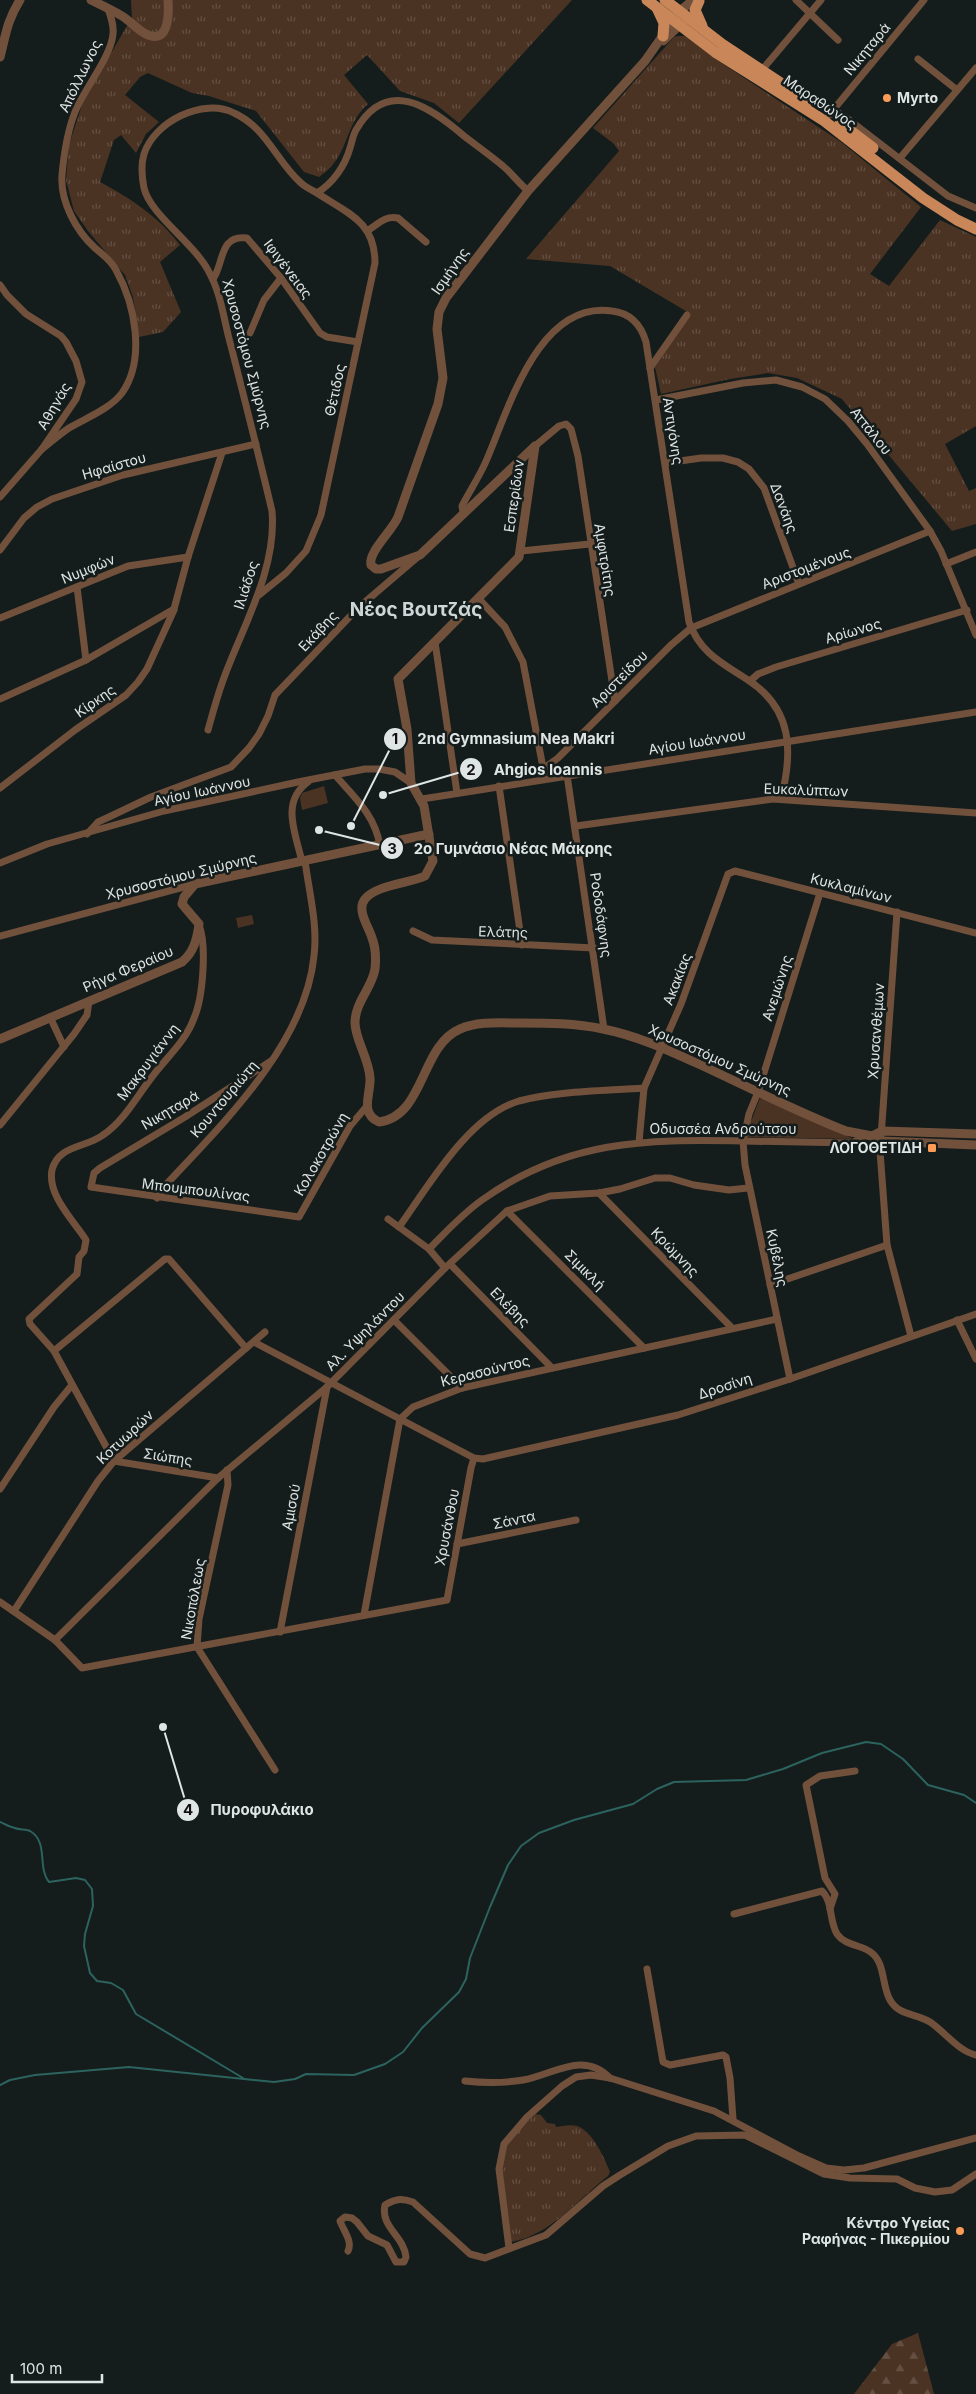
<svg xmlns="http://www.w3.org/2000/svg" width="976" height="2394" viewBox="0 0 976 2394" font-family="Inter,sans-serif">
  <style>
    .grass { fill: url(#grass-tufts) }
    .forest { fill: url(#forest-firs) }
    .park { fill: #4b3323 }
    .lines { fill: none; stroke-linecap: round; stroke-linejoin: round }
    .stream { stroke: #2c635f; stroke-width: 2 }
    .minor { stroke: #71513c; stroke-width: 7 }
    .tertiary { stroke: #71513c; stroke-width: 9 }
    .primary { stroke: #c88659; stroke-width: 11 }
    .poi-dot { fill: #fd9c56; stroke: #141d1c; stroke-width: 2 }
    .labels { text-anchor: middle; stroke-width: 5; stroke-linejoin: round; paint-order: stroke }
    .street-label { font-size: 14px; fill: #dfe4e4; stroke: #141d1c }
    .poi-label { font-size: 14px; font-weight: bold; fill: #dfe4e4; stroke: #141d1c; text-anchor: end }
    .district-label { font-size: 19px; font-weight: bold; fill: #ccd7d6; stroke: #141d1c }
    .leader { fill: none; stroke: #dfe4e4; stroke-width: 2 }
    .callout-dot { fill: #dfe4e4; stroke: #141d1c; stroke-width: 2 }
    .mark-label { font-size: 15px; text-anchor: middle; font-weight: bold; fill: #111 }
    .callout-label { font-size: 15px; text-anchor: middle; font-weight: bold; fill: #dfe4e4; stroke: #141d1c; stroke-width: 5; stroke-linejoin: round; paint-order: stroke }
  </style>
  <defs>
    <pattern id="grass-tufts" width="24" height="20" patternUnits="userSpaceOnUse" patternTransform="scale(1.25)"><rect width="24" height="20" fill="#4b3323"/><path d="M3 7l-1-3M5 7V3M7 7l1-3M15 17l-1-3M17 17v-4M19 17l1-3" fill="none" stroke="#645043"/></pattern>
    <pattern id="forest-firs" width="22" height="20" patternUnits="userSpaceOnUse" patternTransform="scale(1.25)"><rect width="22" height="20" fill="#4b3323"/><path d="M5 1l3.5 6h-7zM16 11l3.5 6h-7z" fill="#645043"/></pattern>
  </defs>
  <rect width="100%" height="100%" fill="#141d1c"/>
  <!-- grass -->
  <g class="grass">
    <path d="M131 0H572L459 123 434 103 400 91 367 55 344 75 368 104C348 121 349 144 334 163 331 168 324 173 319 177L304 172 256 111 209 96 192 93 148 73 140 77 125 95 159 122 146 134 136 153 121 135 114 140 100 182C130 198 159 217 180 245L160 262 181 312 163 332 139 337 133 297 125 275 88 231 74 211 66 180 69 145 83 102 132 17Z"/>
    <polygon points="678,36 685,36 717,60 841,142 921,207 870,274 889,286 940,220 976,237 976,426 945,444 969,491 976,488 976,524 952,531 842,399 797,378 768,373 730,379 661,394 655,367 691,314 610,266 526,259 619,151 613,143 593,128 674,37"/>
    <path d="M535 2114 541 2115 547 2123 555 2124 556 2127C563 2126 570 2124 577 2126 593 2132 604 2157 610 2172L608 2176C577 2200 551 2235 511 2242L501 2170 506 2144Z"/>
  </g>
  <!-- forest -->
  <polygon class="forest" points="918,2333 934,2394 854,2394 892,2344"/>
  <!-- park -->
  <g class="park">
    <polygon points="324,786 328,803 302,810 300,798 302,793"/>
    <polygon points="252,915 254,924 238,928 236,918"/>
    <polygon points="760,1098 854,1139 745,1137"/>
  </g>
  <g class="lines">
    <!-- stream -->
    <g class="stream">
      <path d="M0 1822C5 1824 10 1827 15 1828 19 1830 26 1829 30 1831 49 1842 37 1868 49 1882L76 1878 85 1880 92 1889 93 1906 85 1934 84 1946 90 1973 97 1981 111 1983 123 1990 136 2014 243 2078"/>
      <polyline points="0,2085 10,2080 35,2075 129,2067 274,2082 295,2079 306,2074 354,2075 385,2064 403,2052 422,2028 459,1992 466,1979 470,1958 490,1907 508,1865 521,1846 539,1833 574,1820 633,1804 657,1789 674,1782 746,1780 783,1769 822,1753 866,1742 881,1744 903,1759 928,1785 964,1795 976,1803"/>
    </g>
    <!-- minor -->
    <g class="minor">
      <polyline points="796,0 838,40"/>
      <polyline points="918,59 957,90"/>
      <polyline points="761,71 821,0"/>
      <polyline points="829,115 837,112 848,119 948,196 976,208"/>
      <polyline points="829,115 924,0"/>
      <polyline points="900,158 976,68"/>
      <path d="M367 231C377 225 385 215 398 218L426 242"/>
      <path d="M213 279C224 264 219 234 247 238L281 278 320 333 327 337 358 342"/>
      <polyline points="0,285 7,295 26,314 61,336 66,342 76,361 82,382 76,399 42,449 0,497"/>
      <polyline points="250,333 264,300 281,278"/>
      <polyline points="650,368 687,315"/>
      <polyline points="656,400 743,383 776,380 802,387 825,399 848,421 867,444 930,531 941,551 976,635"/>
      <polyline points="535,446 559,426 566,424 571,429 578,456 615,701"/>
      <path d="M42 449C51 442 60 434 69 428 86 418 110 409 122 393 146 359 135 304 116 270 111 260 103 255 95 248 76 231 60 201 62 175 64 153 67 132 75 112 84 89 111 57 113 34 114 25 111 17 108 9"/>
      <polyline points="666,463 701,458 723,458 738,462 749,469 764,488 799,584"/>
      <path d="M463 513 462 506C470 490 480 476 487 459 509 408 539 300 612 311 630 313 641 325 646 342L689 622C700 653 722 663 748 680 793 709 793 752 781 799"/>
      <polyline points="0,550 24,518 37,507 52,499 123,475 256,444"/>
      <polyline points="521,551 590,544"/>
      <polyline points="946,564 976,552"/>
      <polyline points="77,587 86,660"/>
      <path d="M259 595 286 573 306 551 321 515 375 263C375 221 347 213 317 193"/>
      <polyline points="478,598 505,627 523,662 544,773"/>
      <polyline points="0,618 128,566 188,557"/>
      <polyline points="435,642 457,793"/>
      <polyline points="750,681 758,674 776,667 967,610"/>
      <polyline points="0,699 86,660 174,609 188,557 222,453"/>
      <path d="M208 730C213 712 218 693 225 675 244 624 277 568 272 511 259 456 245 401 231 346 224 322 222 297 210 274 196 244 150 215 144 188 142 178 141 164 144 154 154 122 203 97 234 113 267 128 276 161 301 183 305 187 312 190 317 193 333 183 345 166 350 148 352 142 353 135 356 130 387 76 430 107 464 136 477 146 491 156 503 166 512 174 519 183 528 191"/>
      <polyline points="543,769 558,758 671,645 691,628 930,531"/>
      <path d="M335 775C355 798 374 814 380 845"/>
      <polyline points="567,775 604,1029"/>
      <polyline points="499,786 522,945"/>
      <polyline points="0,788 75,730 126,695 138,682 147,669 174,610"/>
      <polyline points="422,799 976,712"/>
      <polyline points="576,826 773,799 976,813"/>
      <polyline points="87,834 98,822 111,816 151,797 231,767 249,748 259,734 268,716 275,695 358,608 420,555"/>
      <path d="M302 862C296 834 280 802 308 782"/>
      <polyline points="0,863 47,844 164,811 298,782 365,769 379,769 395,772 411,783"/>
      <polyline points="897,912 880,1151 887,1245 911,1336"/>
      <polyline points="413,931 432,940 594,948"/>
      <polyline points="0,936 195,884"/>
      <polyline points="50,1017 64,1047"/>
      <polyline points="271,1061 185,1117 100,1168 94,1173 91,1187 299,1217 350,1126 367,1106"/>
      <polyline points="0,1125 74,1034 87,1015 89,1001"/>
      <polyline points="639,1142 644,1088 681,1004 728,874 735,871 976,933"/>
      <polyline points="599,1193 732,1328"/>
      <path d="M157 1198 162 1189C220 1126 305 1046 314 956 318 925 309 892 305 861"/>
      <polyline points="507,1211 644,1348"/>
      <polyline points="388,1219 429,1249 445,1268"/>
      <path d="M399 1227C428 1187 468 1116 519 1101 557 1091 604 1091 644 1088"/>
      <path d="M429 1249C446 1232 462 1214 482 1200 566 1140 645 1139 743 1141 780 1142 817 1142 853 1143L865 1135"/>
      <polyline points="450,1264 552,1368"/>
      <polyline points="770,1285 887,1245"/>
      <polyline points="394,1320 462,1388"/>
      <polyline points="957,1320 976,1359"/>
      <polyline points="254,1342 474,1458 483,1459 678,1415 790,1379 976,1314"/>
      <path d="M54 1351 30 1324 29 1319 77 1274 79 1257 84 1251 86 1240C74 1221 47 1195 52 1170 58 1145 86 1148 103 1135 124 1121 137 1096 152 1077 166 1058 186 1041 194 1018 203 998 207 945 199 925"/>
      <polyline points="790,1379 745,1165 743,1141 749,1114 758,1092 820,893"/>
      <polyline points="227,1470 228,1485 199,1619 197,1647 275,1770"/>
      <polyline points="218,1478 114,1461 54,1351 165,1259 169,1259 246,1348"/>
      <polyline points="0,1489 54,1407 72,1385"/>
      <polyline points="457,1544 576,1520"/>
      <polyline points="0,1602 55,1640 218,1478 327,1387 445,1268 507,1211 550,1196 599,1193 620,1189 655,1178 670,1178 694,1185 729,1190 748,1188"/>
      <polyline points="14,1611 98,1481 114,1461 265,1332"/>
      <polyline points="364,1615 400,1419 413,1407 462,1388 777,1319"/>
      <polyline points="280,1632 327,1387"/>
      <polyline points="55,1640 82,1668 447,1600 471,1468 474,1458"/>
      <polyline points="830,1909 835,1894 825,1878 806,1785 820,1776 855,1771"/>
      <path d="M734 1914 822 1891C833 1902 829 1921 837 1934 846 1947 863 1944 873 1954 885 1965 882 1986 890 2000 899 2016 916 2013 930 2022 945 2032 958 2051 976 2055"/>
      <polyline points="647,1969 663,2062 670,2065 723,2055 726,2057 730,2078 733,2119"/>
      <path d="M465 2081C483 2083 505 2083 523 2080 553 2075 583 2050 610 2078"/>
      <polyline points="509,2248 499,2169 504,2144 527,2117 562,2086 576,2077 591,2075 610,2078 714,2111 799,2156 826,2168 844,2170 864,2168 976,2138"/>
      <path d="M348 2251C353 2241 343 2230 340 2221L345 2217 352 2218 357 2222 368 2236 387 2245 396 2262H404L406 2257C404 2236 380 2227 385 2205 395 2199 401 2198 413 2202L470 2254 485 2258 546 2235 603 2186 620 2175 668 2146 696 2136 745 2135 824 2174 850 2178 897 2179 915 2188 935 2192 952 2190 976 2174"/>
    </g>
    <!-- tertiary -->
    <g class="tertiary">
      <path d="M91 0C101 5 112 10 122 16 130 21 136 28 144 33 169 47 169 15 168 0"/>
      <polyline points="663,41 684,21"/>
      <path d="M0 57C6 34 7 21 20 0"/>
      <path d="M535 446 519 557 398 679 407 729 411 783 424 806 433 861 425 876C410 883 376 885 365 899 356 910 369 927 372 938 376 948 376 959 375 969 372 988 355 1002 355 1023 355 1039 369 1059 370 1078 371 1094 359 1113 379 1122 425 1116 420 1046 460 1029 478 1021 501 1023 520 1023 548 1023 575 1023 603 1029 639 1036 672 1052 705 1067 752 1089 798 1112 846 1131L872 1136 881 1141 976 1145"/>
      <path d="M535 446 420 555 381 569H376L371 565C368 552 392 531 398 517L438 404 443 378 437 329 439 312 446 298 528 191 645 61 680 11 693 0"/>
      <path d="M0 1039 182 962C194 952 197 939 199 924L182 904 184 897 195 884 429 834"/>
      <polyline points="872,1136 882,1131 976,1134"/>
    </g>
    <!-- primary -->
    <g class="primary">
      <polyline points="647,0 715,52 823,120 923,198 957,220 976,229"/>
      <polyline points="665,0 722,44 808,101"/>
      <polyline points="699,1 695,10 702,26"/>
      <polyline points="657,8 664,23 663,36"/>
      <polyline points="840,123 873,148"/>
    </g>
  </g>
  <!-- markers -->
  <g class="poi-dot">
    <circle cx="887" cy="98" r="5"/>
    <rect x="927" y="1143" width="10" height="10" rx="2.5"/>
    <circle cx="960" cy="2231" r="5"/>
  </g>
  <g class="labels">
    <!-- street labels -->
    <g class="street-label">
      <text transform="translate(867 49) rotate(-50)" y="5">Νικηταρά</text>
      <text transform="translate(80 76) rotate(-64)" y="5">Απόλλωνος</text>
      <text transform="translate(820 102) rotate(34)" y="5">Μαραθώνος</text>
      <text transform="translate(288 269) rotate(53)" y="5">Ιφιγένειας</text>
      <text transform="translate(450 271) rotate(-55)" y="5">Ισμήνης</text>
      <text transform="translate(247 354) rotate(75)" y="5">Χρυσοστόμου Σμύρνης</text>
      <text transform="translate(335 390) rotate(-78)" y="5">Θέτιδος</text>
      <text transform="translate(54 406) rotate(-60)" y="5">Αθηνάς</text>
      <text transform="translate(673 431) rotate(81)" y="5">Αντιγόνης</text>
      <text transform="translate(871 431) rotate(51)" y="5">Αττάλου</text>
      <text transform="translate(114 466) rotate(-16)" y="5">Ηφαίστου</text>
      <text transform="translate(514 496) rotate(-82)" y="5">Εσπερίδων</text>
      <text transform="translate(784 508) rotate(69)" y="5">Δανάης</text>
      <text transform="translate(605 560) rotate(81)" y="5">Αμφιτρίτης</text>
      <text transform="translate(806 568) rotate(-21)" y="5">Αριστομένους</text>
      <text transform="translate(88 569) rotate(-22)" y="5">Νυμφών</text>
      <text transform="translate(246 585) rotate(-72)" y="5">Ιλιάδος</text>
      <text transform="translate(318 631) rotate(-47)" y="5">Εκάβης</text>
      <text transform="translate(853 631) rotate(-16)" y="5">Αρίωνος</text>
      <text transform="translate(619 679) rotate(-45)" y="5">Αριστείδου</text>
      <text transform="translate(95 701) rotate(-35)" y="5">Κίρκης</text>
      <text transform="translate(697 742) rotate(-9)" y="5">Αγίου Ιωάννου</text>
      <text transform="translate(806 790) rotate(2)" y="5">Ευκαλύπτων</text>
      <text transform="translate(202 791) rotate(-12)" y="5">Αγίου Ιωάννου</text>
      <text transform="translate(181 876) rotate(-14)" y="5">Χρυσοστόμου Σμύρνης</text>
      <text transform="translate(851 888) rotate(14)" y="5">Κυκλαμίνων</text>
      <text transform="translate(601 915) rotate(82)" y="5">Ροδοδάφνης</text>
      <text transform="translate(503 932) rotate(2)" y="5">Ελάτης</text>
      <text transform="translate(128 969) rotate(-23)" y="5">Ρήγα Φεραίου</text>
      <text transform="translate(677 979) rotate(-69)" y="5">Ακακίας</text>
      <text transform="translate(777 988) rotate(-72)" y="5">Ανεμώνης</text>
      <text transform="translate(876 1031) rotate(-86)" y="5">Χρυσανθέμων</text>
      <text transform="translate(720 1060) rotate(24)" y="5">Χρυσοστόμου Σμύρνης</text>
      <text transform="translate(148 1062) rotate(-53)" y="5">Μακρυγιάννη</text>
      <text transform="translate(224 1099) rotate(-50)" y="5">Κουντουριώτη</text>
      <text transform="translate(170 1110) rotate(-30)" y="5">Νικηταρά</text>
      <text x="723" y="1134">Οδυσσέα Ανδρούτσου</text>
      <text transform="translate(321 1154) rotate(-60)" y="5">Κολοκοτρώνη</text>
      <text transform="translate(196 1190) rotate(7)" y="5">Μπουμπουλίνας</text>
      <text transform="translate(675 1252) rotate(46)" y="5">Κρώμνης</text>
      <text transform="translate(777 1258) rotate(78)" y="5">Κυβέλης</text>
      <text transform="translate(585 1270) rotate(45)" y="5">Σιμικλή</text>
      <text transform="translate(510 1307) rotate(45)" y="5">Ελέβης</text>
      <text transform="translate(365 1331) rotate(-45)" y="5">Αλ. Υψηλάντου</text>
      <text transform="translate(485 1371) rotate(-14)" y="5">Κερασούντος</text>
      <text transform="translate(725 1386) rotate(-18)" y="5">Δροσίνη</text>
      <text transform="translate(125 1437) rotate(-43)" y="5">Κοτυωρών</text>
      <text transform="translate(168 1457) rotate(9)" y="5">Σιώπης</text>
      <text transform="translate(291 1507) rotate(-79)" y="5">Αμισού</text>
      <text transform="translate(514 1520) rotate(-12)" y="5">Σάντα</text>
      <text transform="translate(447 1527) rotate(-79)" y="5">Χρυσάνθου</text>
      <text transform="translate(193 1599) rotate(-80)" y="5">Νικοπόλεως</text>
    </g>
    <!-- poi labels -->
    <g class="poi-label">
      <text x="897" y="103" text-anchor="start">Myrto</text>
      <text x="922" y="1153">ΛΟΓΟΘΕΤΙΔΗ</text>
      <text x="950" y="2228">Κέντρο Υγείας<tspan x="950" dy="16">Ραφήνας - Πικερμίου</tspan></text>
    </g>
    <!-- district labels -->
    <g class="district-label">
      <text x="416" y="616">Νέος Βουτζάς</text>
    </g>
  </g>
  <!-- callouts -->
  <path class="leader" d="M351 826L395 739M383 795L471 769M319 830L392 848M163 1727L188 1810"/>
  <g class="callout-dot">
    <circle cx="351" cy="826" r="5"/>
    <circle cx="383" cy="795" r="5"/>
    <circle cx="319" cy="830" r="5"/>
    <circle cx="163" cy="1727" r="5"/>
    <circle cx="395" cy="739" r="12"/>
    <circle cx="471" cy="769" r="12"/>
    <circle cx="392" cy="848" r="12"/>
    <circle cx="188" cy="1810" r="12"/>
  </g>
  <g class="mark-label">
    <text x="395" y="744">1</text>
    <text x="471" y="775">2</text>
    <text x="392" y="854">3</text>
    <text x="188" y="1815">4</text>
  </g>
  <g class="callout-label">
    <text x="516" y="744">2nd Gymnasium Nea Makri</text>
    <text x="548" y="775">Ahgios Ioannis</text>
    <text x="513" y="854">2ο Γυμνάσιο Νέας Μάκρης</text>
    <text x="262" y="1815">Πυροφυλάκιο</text>
  </g>
  <!-- scale -->
  <path d="M12 2374v8h90v-8" fill="none" stroke="#dfe4e4" stroke-width="2.5"/>
  <text x="20" y="2374" font-size="15" fill="#dfe4e4" stroke="#141d1c" stroke-width="4" paint-order="stroke">100 m</text>
</svg>
